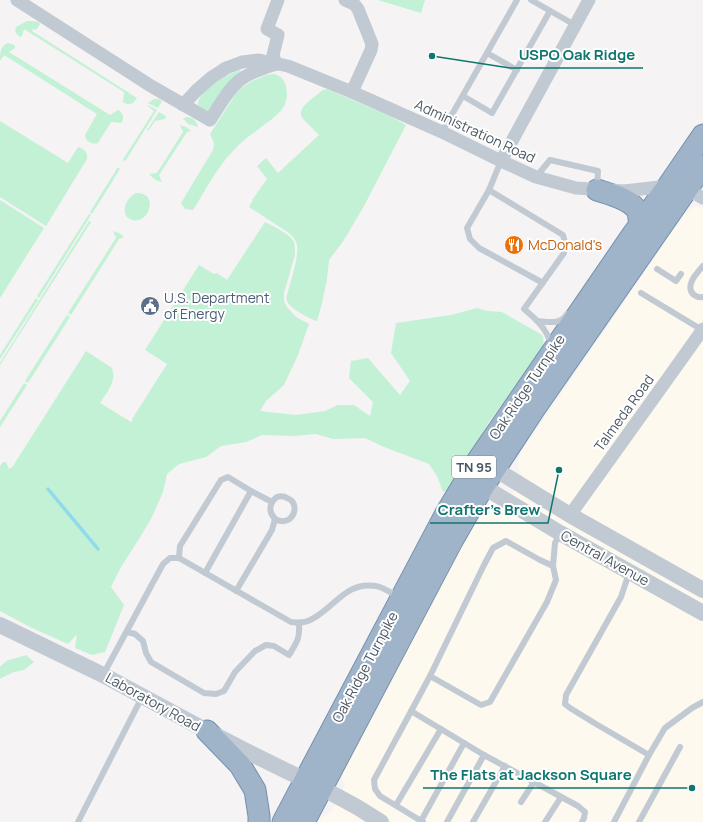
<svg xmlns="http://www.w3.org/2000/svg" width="703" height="822" viewBox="0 0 703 822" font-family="Manrope,sans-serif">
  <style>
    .commercial { fill: #fdf9ef }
    .green { fill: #c3f1d5 }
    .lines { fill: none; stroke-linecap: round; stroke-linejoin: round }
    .stream { stroke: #90daee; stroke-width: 3.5 }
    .trunk-casing { stroke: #7690ad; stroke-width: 23 }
    .service { stroke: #c1cad2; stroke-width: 6 }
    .minor { stroke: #c1cad2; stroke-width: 13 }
    .tertiary { stroke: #c1cad2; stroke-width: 16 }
    .trunk { stroke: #9fb4c9; stroke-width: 21 }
    .labels { text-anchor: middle; stroke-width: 4; stroke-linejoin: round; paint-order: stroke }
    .shield { fill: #fff; stroke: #808990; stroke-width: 1 }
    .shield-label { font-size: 13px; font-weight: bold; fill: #4a5661 }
    .street-label { font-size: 14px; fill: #4a5661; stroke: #fff }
    .food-label { font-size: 14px; fill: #c56008; stroke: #fff; text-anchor: start }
    .service-label { font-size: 14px; fill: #4e5e75; stroke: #fff; text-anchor: start }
    .leader { fill: none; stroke: #0f766e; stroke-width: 1.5 }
    .callout-dot { fill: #0f766e; stroke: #fff; stroke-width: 1.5 }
    .callout-label { font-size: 15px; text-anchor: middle; font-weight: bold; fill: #0f766e; stroke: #fff; stroke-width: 4; stroke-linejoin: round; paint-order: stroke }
  </style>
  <rect width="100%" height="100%" fill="#f5f3f3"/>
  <!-- commercial -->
  <polygon class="commercial" points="695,206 703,208 703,822 318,822 322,817 331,812 345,785 342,780 341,770 443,576 480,513 485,508 490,507 496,506 505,508 515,489 524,478 518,468 519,458 521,452 684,215 689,210"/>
  <!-- green -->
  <g class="green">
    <polygon points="378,0 425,0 421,13"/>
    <path d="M27 21H31L39 22 40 24 36 30 33 29 32 31 137 98 133 103 130 104H127L123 102 124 92 24 29 22 36 21 37C17 35 14 32 16 27Z"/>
    <path d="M8 43 12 44 15 46V48L9 52 110 115 118 110 120 111 123 115V120L121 123 111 122 98 143C92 145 85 141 85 135L97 114 4 55 0 61C0 53 0 46 8 43Z"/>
    <path d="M240 70 241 72 211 109 207 111 198 107C195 91 228 74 240 70Z"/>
    <path d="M273 74C287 75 290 95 284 106 282 111 276 115 272 119 258 130 243 139 232 152 216 169 205 191 193 210L185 209 181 203 213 150 214 143 210 134 237 92 241 88 252 81 266 75Z"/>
    <path d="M327 89 392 117 406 125 364 206 344 240 329 260 327 279 322 303 317 321C310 319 290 309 287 301 286 299 286 298 287 295 290 283 301 252 296 242 294 237 290 234 286 231L249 207 253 200H252L267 179 257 166 266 158 278 173 319 135 303 119C301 116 300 113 302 109 304 104 318 94 323 90Z"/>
    <polygon points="154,99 159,99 162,101 158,108 148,103"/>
    <polygon points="148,105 157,110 126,160 122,161 154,111 148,106"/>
    <polygon points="159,112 166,116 165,119 155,121 148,131 147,130"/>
    <path d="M188 117C194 118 197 122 198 127L188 124 183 118Z"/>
    <path d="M0 121 68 163 78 147C84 149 88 152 87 159L46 226 0 197Z"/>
    <path d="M180 125 186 127 191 131 187 132 159 175 162 182C156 181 153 178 149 174L157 173 183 132Z"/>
    <polygon points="118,167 120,169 92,214 90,212"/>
    <path d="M136 193C160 192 149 225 132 220 119 216 125 198 136 193Z"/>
    <polygon points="0,200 44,228 0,298"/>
    <polygon points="89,214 91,215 39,298 37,296"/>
    <polygon points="89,221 91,222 0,365 0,363"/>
    <path d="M265 222C273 226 290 234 294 242 295 246 295 251 295 255L284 293V301L287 307 296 317 309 324 298 355 284 385 266 401 260 411 296 415 325 411 338 405H354L370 416 373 402 349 378 351 361 368 358 400 395 410 381 391 353 396 323 451 315 477 308 487 311 502 312 542 335C545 341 543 345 541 351L489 422 465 463 446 491 443 492 437 476 429 464 384 447 365 438 333 439 316 434 293 436 262 435 246 442 221 446 206 457 179 464 167 474 163 492 152 517 139 539 121 567 111 587 124 605 105 652 100 653 92 655 75 648 77 634 68 644 30 627 0 611V466L2 463 4 462H6L9 469 13 466 86 351 112 368C117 381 107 392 100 403L131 422 133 420 132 419 167 364 145 350 199 265 214 274 217 273 227 280Z"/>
    <polygon points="113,231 121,234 124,237 119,239 71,315 68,313 116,238"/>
    <polygon points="36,298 38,300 0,359 0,355"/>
    <polygon points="67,315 70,317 28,383 25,381"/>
    <polygon points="24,383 27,385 0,427 0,421"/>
    <polygon points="26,655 34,662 24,670 14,672 1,678 0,679 0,667 6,661"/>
  </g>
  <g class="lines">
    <!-- stream -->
    <polyline class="stream" points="48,489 98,549"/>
    <!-- trunk casing -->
    <g class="trunk-casing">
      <g id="trunk">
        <path d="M597 190C609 194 632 199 638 212 639 216 639 220 640 224"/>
        <polyline points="207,731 240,765 255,790 259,816 259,822"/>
        <polyline points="283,822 445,515 478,460 633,234 668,186 703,135"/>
        <polyline points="304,822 452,541 483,487 535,408 703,166"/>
      </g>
    </g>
    <!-- service -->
    <g class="service">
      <polyline points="531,0 575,25"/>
      <polyline points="487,53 517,70"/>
      <polyline points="463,96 492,113 550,11"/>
      <polyline points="442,132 517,0"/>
      <polyline points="536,177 550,160 598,171 597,188"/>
      <polyline points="489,190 501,161"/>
      <path d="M703 266C697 273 684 286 694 295 697 297 699 298 703 297"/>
      <polyline points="657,269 676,281 681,274"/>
      <path d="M543 283 479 248 470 239 467 228 489 190 563 235 566 246 564 253 524 309C537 320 546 328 551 344"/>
      <polyline points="641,293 702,330"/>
      <path d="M538 321C549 322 560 325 567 314"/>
      <path d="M272 502C274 500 275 498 277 497 280 496 284 496 287 498 300 502 295 523 281 521 279 521 277 520 275 519"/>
      <path d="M179 558 180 546 221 480 228 477 251 491 272 502C269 509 270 513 275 519L272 530 236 591"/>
      <polyline points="205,573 251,491"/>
      <polyline points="629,573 621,597 566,695 565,704 570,708 596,724 649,755"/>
      <path d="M127 632 135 634 143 641 146 653 151 662 204 693 216 694 224 691 235 672 255 651 266 645 274 646 289 655C297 642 300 639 299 623"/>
      <path d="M103 675 163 564 170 558H179L291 622C298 623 306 623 312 619 335 607 346 581 376 586 383 587 392 593 398 597"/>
      <polyline points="430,676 481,705 490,702 547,602 556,580 553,566 555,543 560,533"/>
      <polyline points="411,711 484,755 578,806 585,812 584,818 582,822"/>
      <polyline points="521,802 534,782"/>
      <polyline points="396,805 441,729"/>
      <polyline points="421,821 464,743"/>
      <polyline points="78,822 142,697"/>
      <polyline points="423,822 380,796 375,789 374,780 430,676 484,565 493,548 506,541 540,560 553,566"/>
      <polyline points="447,822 484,755"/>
      <polyline points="473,822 505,766"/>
      <polyline points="545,822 561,797"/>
      <polyline points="614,822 649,755 665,728 692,708 703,702"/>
      <polyline points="639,822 680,747"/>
    </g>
    <!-- minor -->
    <g class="minor">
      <path d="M17 0 151 86 210 120C219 107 227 90 240 80 250 72 264 68 276 64"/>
      <polyline points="345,0 354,4 358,9 372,44 371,50 352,92"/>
      <polyline points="276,64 273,55 278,35 267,29 278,0"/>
      <polyline points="183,105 197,90 212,77 220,72 226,68 242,62 259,60 288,66 352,92 442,132 501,161 536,177 576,188 624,191 668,186"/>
      <polyline points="501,161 589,0"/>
      <polyline points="687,189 703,198"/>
      <polyline points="570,515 671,374 703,329"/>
    </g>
    <!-- tertiary -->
    <g class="tertiary">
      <polyline points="485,463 570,515 703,590"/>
      <polyline points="474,481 560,533 703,613"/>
      <polyline points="0,625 103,675 207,731 256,756 305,780"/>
      <polyline points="322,788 357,807 381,822"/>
    </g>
    <!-- trunk -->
    <use href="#trunk" class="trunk"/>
  </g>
  <!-- icons -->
  <defs>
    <g id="restaurant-disc" transform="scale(1)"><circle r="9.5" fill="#e8710a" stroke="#fff"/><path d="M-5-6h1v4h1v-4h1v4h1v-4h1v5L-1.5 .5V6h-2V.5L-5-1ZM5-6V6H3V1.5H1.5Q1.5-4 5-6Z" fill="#fff"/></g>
    <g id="civic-disc" transform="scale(1)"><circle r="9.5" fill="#5c6f8a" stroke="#fff"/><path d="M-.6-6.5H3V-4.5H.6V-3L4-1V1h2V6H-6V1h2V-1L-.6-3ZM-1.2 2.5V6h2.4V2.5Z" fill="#fff"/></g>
  </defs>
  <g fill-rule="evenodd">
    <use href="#restaurant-disc" x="514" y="245"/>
    <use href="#civic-disc" x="150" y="306"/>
  </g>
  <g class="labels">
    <!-- shield labels -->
    <rect class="shield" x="452" y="456" width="44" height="22" rx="3"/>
    <g class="shield-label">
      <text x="474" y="472">TN 95</text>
    </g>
    <!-- street labels -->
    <g class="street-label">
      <text transform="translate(475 131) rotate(25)" y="5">Administration Road</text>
      <text transform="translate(527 387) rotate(-56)" y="5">Oak Ridge Turnpike</text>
      <text transform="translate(624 413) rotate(-54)" y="5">Talmeda Road</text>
      <text transform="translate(605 558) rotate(29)" y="5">Central Avenue</text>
      <text transform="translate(365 667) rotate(-62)" y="5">Oak Ridge Turnpike</text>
      <text transform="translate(153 702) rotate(29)" y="5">Laboratory Road</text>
    </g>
    <!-- food labels -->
    <g class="food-label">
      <text x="528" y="250">McDonald's</text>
    </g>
    <!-- service labels -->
    <g class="service-label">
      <text x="164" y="303">U.S. Department<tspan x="164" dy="16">of Energy</tspan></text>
    </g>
  </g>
  <!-- callouts -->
  <path class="leader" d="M432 56L510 68H643M559 470L548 523H430M692 788L640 788H423"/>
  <g class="callout-dot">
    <circle cx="432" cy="56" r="4"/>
    <circle cx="559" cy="470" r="4"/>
    <circle cx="692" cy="788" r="4"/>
  </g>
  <g class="callout-label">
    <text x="577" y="60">USPO Oak Ridge</text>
    <text x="489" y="515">Crafter's Brew</text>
    <text x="531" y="780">The Flats at Jackson Square</text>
  </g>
</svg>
